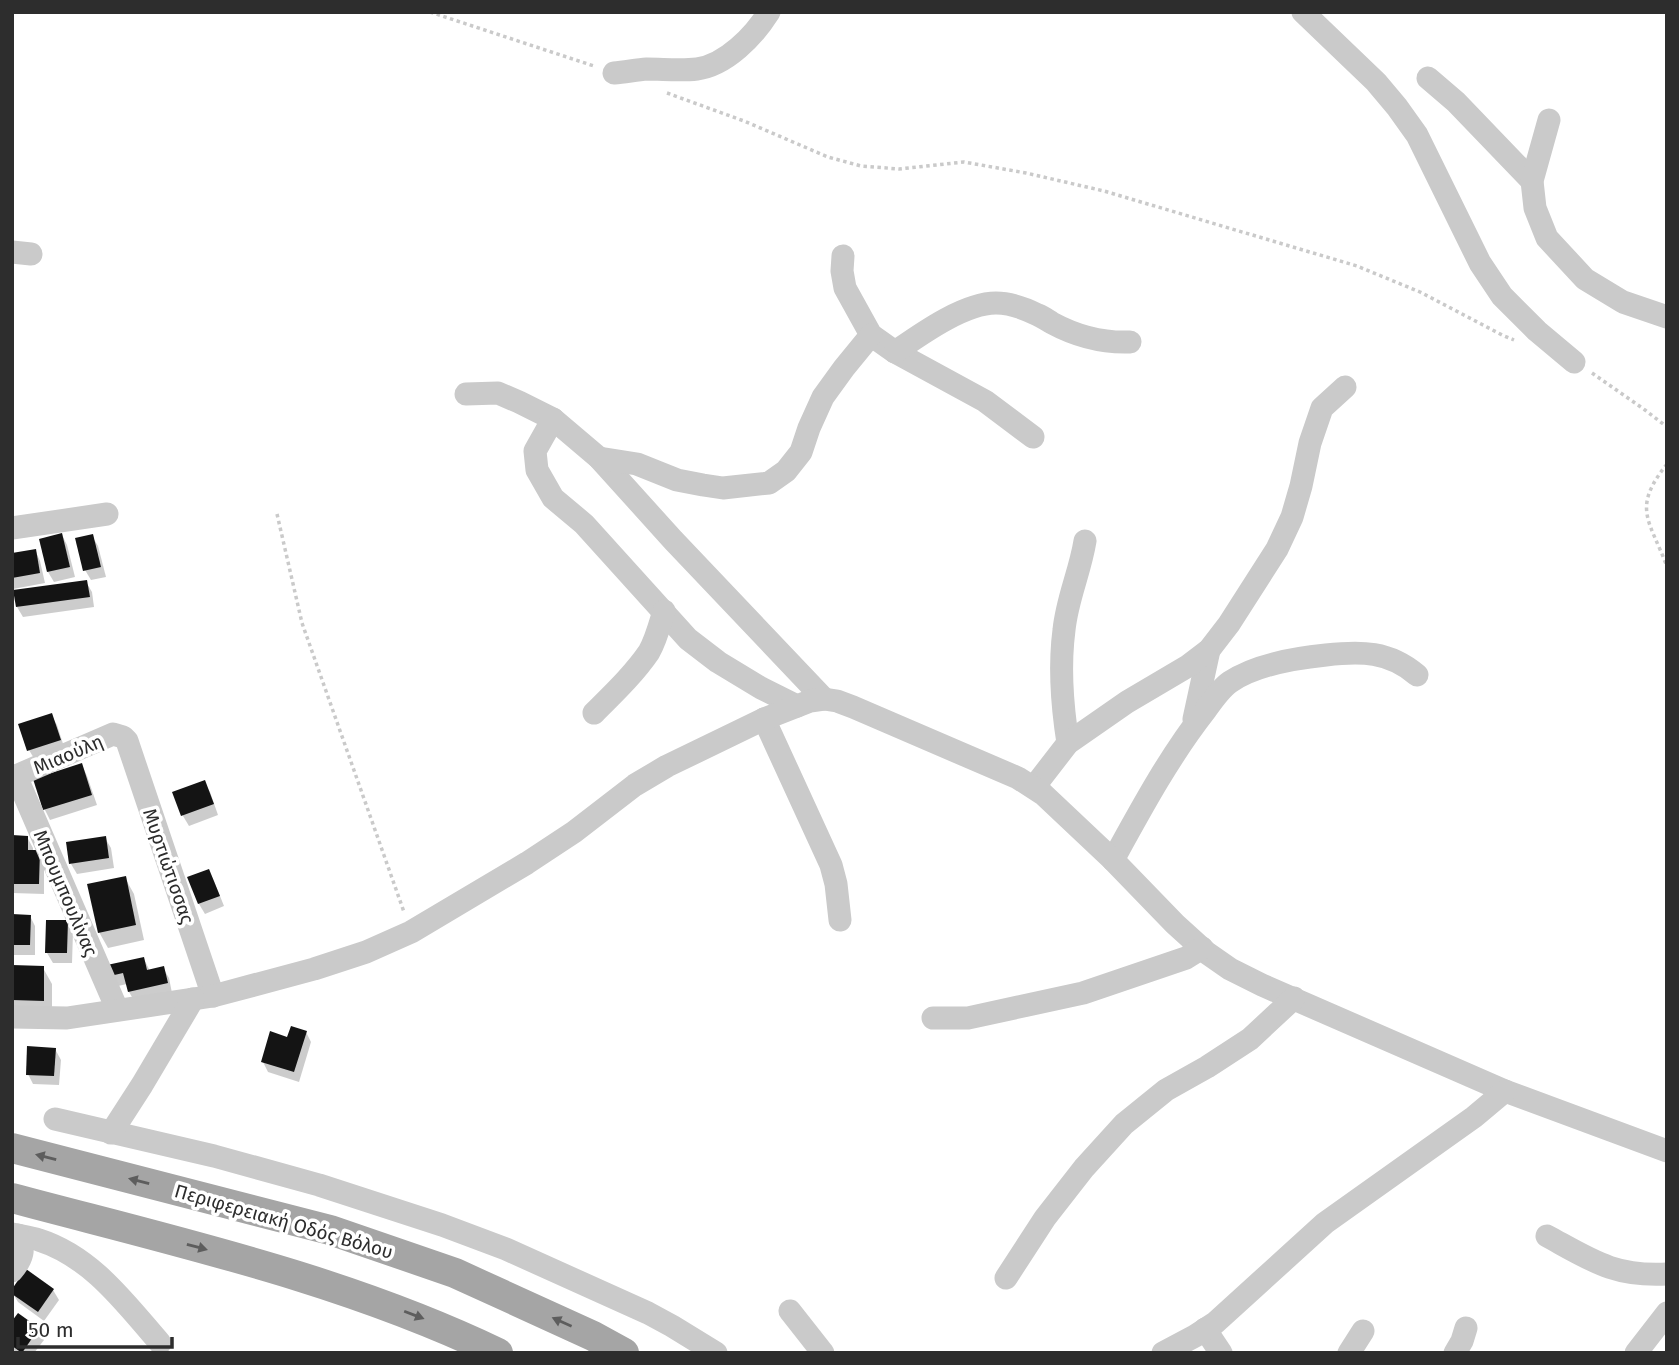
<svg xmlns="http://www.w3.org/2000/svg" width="1679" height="1365" viewBox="0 0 1679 1365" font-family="'Fira Sans',sans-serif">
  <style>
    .shadow { fill: #0003 }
    .building { fill: #141414 }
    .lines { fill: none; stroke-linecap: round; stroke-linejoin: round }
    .path { stroke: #cacaca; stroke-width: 3.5; stroke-dasharray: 3.5 3.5; stroke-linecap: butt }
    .minor { stroke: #cacaca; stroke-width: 23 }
    .major { stroke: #a5a5a5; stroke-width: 30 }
    .oneway { fill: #5d5d5d }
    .labels { text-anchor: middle; stroke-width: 7; stroke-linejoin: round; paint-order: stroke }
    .street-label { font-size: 19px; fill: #2d2d2d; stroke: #fff }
  </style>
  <rect width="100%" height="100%" fill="#fff"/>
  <!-- shadow -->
  <g class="shadow">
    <polygon points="62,535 67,545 75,577 54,582 48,572 41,540"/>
    <polygon points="92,536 98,546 106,577 91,580 85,570"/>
    <polygon points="35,550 40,561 45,583 13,589 12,555"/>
    <polygon points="86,582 92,592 94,607 23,617 17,607"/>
    <polygon points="51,715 57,725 65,750 35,760 29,750"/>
    <polygon points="82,765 87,776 97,805 50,820 45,810 35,780"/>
    <polygon points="204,782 210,792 218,815 189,826 183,816 174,793"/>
    <polygon points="12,837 27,837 33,848 33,852 44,862 44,894 12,893"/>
    <polygon points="105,838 111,848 114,868 77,874 71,864"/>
    <polygon points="209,871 214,881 224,906 205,914 199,904 189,878"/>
    <polygon points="125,878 134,894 144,940 108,948 99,932"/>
    <polygon points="12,916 30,916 35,926 35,955 12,955"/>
    <polygon points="67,922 73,932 72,963 53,963 47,953"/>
    <polygon points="144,959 150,971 163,968 169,978 172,993 135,1002 129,992 127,984 118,986 112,976"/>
    <polygon points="12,967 43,968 52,984 52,1016 12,1015"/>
    <polygon points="306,1032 311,1042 299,1082 268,1072 263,1062 288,1039"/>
    <polygon points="55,1049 61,1060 59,1085 33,1084 28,1074"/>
    <polygon points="53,1290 59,1300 44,1321 18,1302 12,1292"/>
    <polygon points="12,1325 38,1330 44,1340 34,1353 15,1353 12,1351"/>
  </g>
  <!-- building -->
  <g class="building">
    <polygon points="62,533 70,567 47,572 39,539"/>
    <polygon points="93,534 101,567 83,571 75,538"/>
    <polygon points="36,549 40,573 12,578 12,553"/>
    <polygon points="87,580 90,597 16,607 13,590"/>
    <polygon points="52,713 61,740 27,751 18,724"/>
    <polygon points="82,763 92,795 43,810 33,779"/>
    <polygon points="205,780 214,804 181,816 172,792"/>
    <polygon points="12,835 28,836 28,850 40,850 39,884 12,884"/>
    <polygon points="106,836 109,858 69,864 66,842"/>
    <polygon points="209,869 220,896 198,904 187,877"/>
    <polygon points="126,876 136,925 98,933 87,884"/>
    <polygon points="12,914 31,915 30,945 12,945"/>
    <polygon points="46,920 68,920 67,953 45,953"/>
    <polygon points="144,957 147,970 164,966 168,983 128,992 123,973 110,976 107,965"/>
    <polygon points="12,965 44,966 44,1001 12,1000"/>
    <polygon points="291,1026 307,1031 294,1072 261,1062 270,1031 287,1037"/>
    <polygon points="27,1046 56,1048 54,1076 26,1075"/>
    <polygon points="26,1269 54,1289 38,1312 12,1294 12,1289"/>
    <polygon points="18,1313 39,1328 22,1353 12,1346 12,1321"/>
  </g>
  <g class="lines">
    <!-- path -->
    <g class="path">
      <polyline points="430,12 594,66"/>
      <polyline points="667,93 744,121 828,157 861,166 899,169 964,162 1026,173 1104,191 1357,266 1420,292 1502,335 1514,340"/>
      <polyline points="1592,373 1645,410 1667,427"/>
      <path d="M1667 464C1631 509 1650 520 1667 567"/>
      <polyline points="277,514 302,623 404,912"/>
    </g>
    <!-- minor -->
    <g class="minor">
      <polyline points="1303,12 1376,82 1397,107 1417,135 1480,263 1502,296 1537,331 1574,362"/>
      <path d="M614 73C625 72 636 70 647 69 663 69 680 71 697 69 726 65 754 36 769 12"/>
      <polyline points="1428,78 1456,102 1532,181"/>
      <polyline points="1549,120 1532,181 1535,208 1547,238 1585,279 1623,302 1667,317"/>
      <polyline points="12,252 31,254"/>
      <polyline points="843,256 842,271 845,288 871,335 895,352 985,401 1033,437"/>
      <path d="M895 352C921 334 964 303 996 303 1010 303 1026 309 1038 315 1043 317 1047 320 1052 323 1076 336 1103 343 1130 342"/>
      <polyline points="466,394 498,393 519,402 553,419 599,458 673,540 824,699"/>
      <polyline points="553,419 535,451 537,470 553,498 584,524 688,639 718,662 761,688 797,706"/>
      <polyline points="599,458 637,464 677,480 703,485 723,488 769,483 786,471 801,452 809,428 823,397 844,368 871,335"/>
      <polyline points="12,528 107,514"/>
      <path d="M594 713C613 694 634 674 649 652 656 640 660 624 664 611"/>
      <polyline points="764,719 831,865 836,884 840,920"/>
      <polyline points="1194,719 1209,650"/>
      <path d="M1068 743C1062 705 1059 668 1064 630 1067 599 1080 572 1085 541"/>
      <polyline points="12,776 16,776 113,734 123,737 127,741 213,996"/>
      <polyline points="16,776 117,1009"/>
      <polyline points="1034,787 1068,743 1127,702 1188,666 1209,650 1229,624 1277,549 1292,517 1301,486 1310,443 1322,408 1345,387"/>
      <path d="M1113 860C1141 809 1169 757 1205 711 1212 701 1220 689 1230 682 1255 665 1296 658 1326 655 1361 651 1389 651 1417 675"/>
      <polyline points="12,1017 67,1018 213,996 314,969 366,952 411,932 527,863 574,832 635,785 667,766 764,719 810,701 824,699 837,701 853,707 1018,778 1043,794 1113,860 1175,924 1207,953 1230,969 1262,985 1505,1091 1667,1151"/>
      <polyline points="933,1018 968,1018 1083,993 1186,958 1202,948"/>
      <polyline points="55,1119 214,1156 319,1185 442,1225 506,1249 648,1313 672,1326 716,1353"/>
      <polyline points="111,1133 142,1085 193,999"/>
      <path d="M12 1234C21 1236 31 1237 39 1240 92 1257 125 1303 160 1343"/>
      <path d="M1547 1236C1591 1260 1614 1277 1667 1274"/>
      <path d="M12 1271C22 1259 26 1249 18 1235"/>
      <polyline points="1006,1278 1045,1218 1084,1168 1124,1124 1166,1090 1207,1067 1250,1039 1294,998"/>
      <polyline points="790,1311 823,1353"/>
      <polyline points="1205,1329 1221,1353"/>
      <polyline points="1163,1353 1195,1336 1215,1323 1325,1223 1474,1117 1505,1091"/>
      <polyline points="1349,1353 1363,1331"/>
      <polyline points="1455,1353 1462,1341 1466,1328"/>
      <polyline points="1636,1353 1667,1313"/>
    </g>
    <!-- major -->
    <g class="major">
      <polyline points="12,1148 330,1230 455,1273 593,1336 624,1353"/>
      <path d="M12 1198C177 1242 344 1279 498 1353"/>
    </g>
  </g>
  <!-- one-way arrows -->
  <defs><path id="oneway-solid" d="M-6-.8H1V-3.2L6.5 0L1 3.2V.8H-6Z" transform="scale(1.75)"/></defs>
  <g class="oneway">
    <use href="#oneway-solid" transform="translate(46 1157) rotate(-166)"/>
    <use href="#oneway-solid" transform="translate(139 1181) rotate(-166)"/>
    <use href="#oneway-solid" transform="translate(197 1247) rotate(15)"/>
    <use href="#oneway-solid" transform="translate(414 1315) rotate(21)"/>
    <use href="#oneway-solid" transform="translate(562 1322) rotate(-156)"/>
  </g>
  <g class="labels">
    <!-- street labels -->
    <g class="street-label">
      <text transform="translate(68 754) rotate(-23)" y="7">Μιαούλη</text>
      <text transform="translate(169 866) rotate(71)" y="7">Μυρτιώτισσας</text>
      <text transform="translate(66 893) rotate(67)" y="7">Μπουμπουλίνας</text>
      <text transform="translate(284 1221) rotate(16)" y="7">Περιφερειακή Οδός Βόλου</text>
    </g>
  </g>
  <!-- border -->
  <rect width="1679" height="1365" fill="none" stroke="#2d2d2d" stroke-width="28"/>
  <!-- scale -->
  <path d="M18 1337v10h154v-10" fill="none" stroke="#2d2d2d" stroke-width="3.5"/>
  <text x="28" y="1337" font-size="21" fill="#2d2d2d" stroke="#ffffff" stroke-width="5" paint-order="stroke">50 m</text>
</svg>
